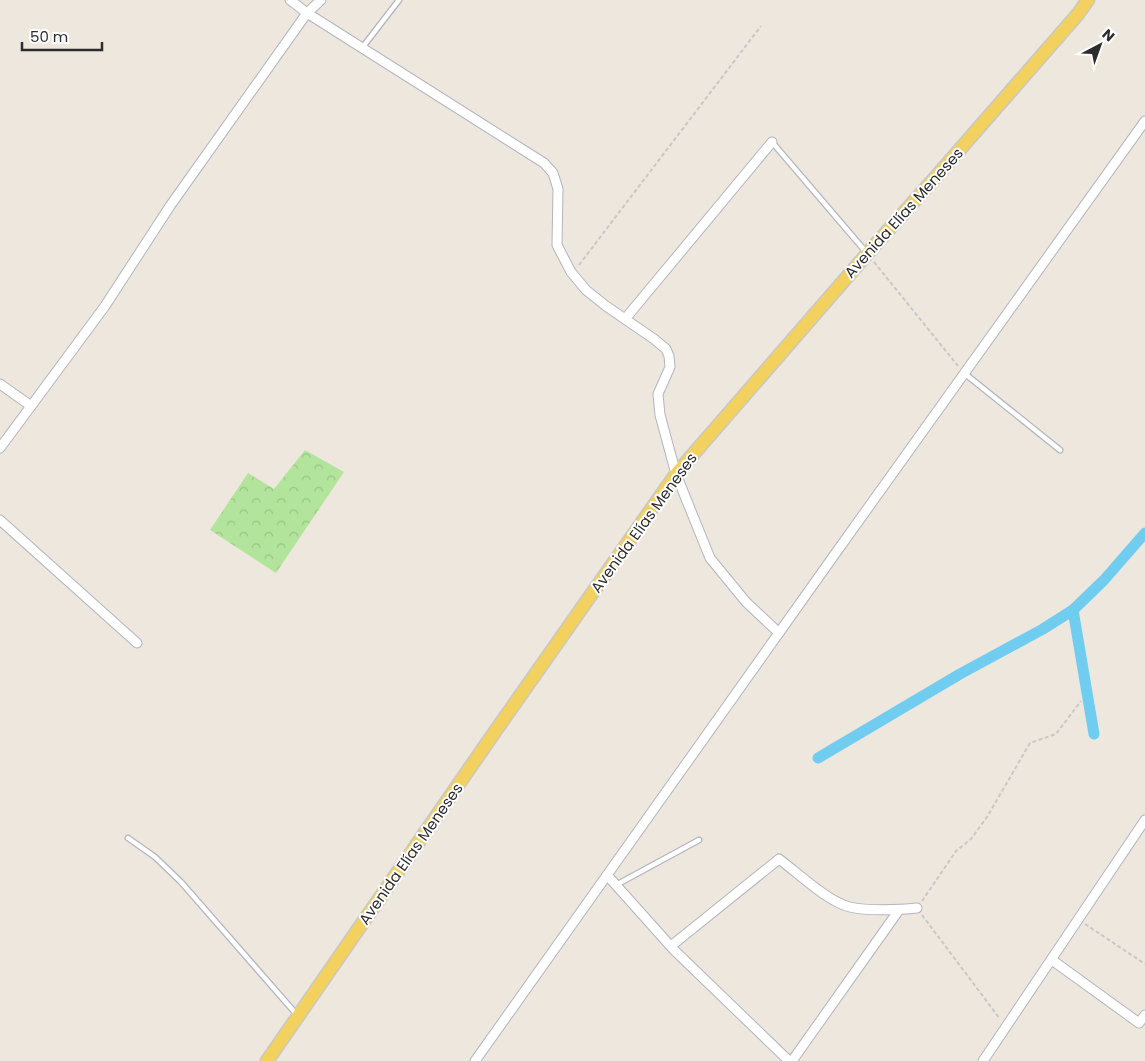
<svg xmlns="http://www.w3.org/2000/svg" width="1145" height="1061" viewBox="0 0 1145 1061" font-family="Poppins,sans-serif">
  <style>
    .forest { fill: url(#forest-crowns) }
    .lines { fill: none; stroke-linecap: round; stroke-linejoin: round }
    .canal { stroke: #71cdf0; stroke-width: 11 }
    .lane-casing { stroke: #b2b5c0; stroke-width: 7 }
    .street-casing { stroke: #b2b5c0; stroke-width: 11 }
    .primary-casing { stroke: #c8c8c8; stroke-width: 15 }
    .path { stroke: #c8c8c8; stroke-width: 2; stroke-dasharray: 4 2.5; stroke-linecap: butt }
    .lane { stroke: #fff; stroke-width: 4.5 }
    .street { stroke: #fff; stroke-width: 9 }
    .primary { stroke: #f2d15f; stroke-width: 12 }
    .labels { text-anchor: middle; stroke-width: 4; stroke-linejoin: round; paint-order: stroke }
    .street-label { font-size: 15px; fill: #2c2c2c; stroke: #fff }
  </style>
  <defs>
    <pattern id="forest-crowns" width="20" height="18" patternUnits="userSpaceOnUse" patternTransform="scale(1.25)"><rect width="20" height="18" fill="#b3e49b"/><path d="M2 6a3 3 0 1 1 6 0M12 15a3 3 0 1 1 6 0" fill="none" stroke="#9ac486"/></pattern>
  </defs>
  <rect width="100%" height="100%" fill="#eee7de"/>
  <!-- forest -->
  <polygon class="forest" points="305,450 344,472 276,573 210,530 248,473 274,489"/>
  <g class="lines">
    <!-- canal -->
    <g class="canal">
      <polyline points="1073,610 1094,734"/>
      <polyline points="818,758 960,674 1043,629 1073,610 1104,580 1145,533"/>
    </g>
    <!-- lane casing -->
    <g class="lane-casing">
      <g id="lane">
        <polyline points="362,48 399,0"/>
        <polyline points="772,142 866,252"/>
        <polyline points="964,373 1060,450"/>
        <polyline points="128,838 155,857 181,882 298,1016"/>
        <polyline points="616,885 699,840"/>
      </g>
    </g>
    <!-- street casing -->
    <g class="street-casing">
      <g id="street">
        <polyline points="290,0 307,13 544,163 553,173 558,189 557,245 571,272 586,290 606,306 654,339 666,349 669,356 670,367 658,394 660,415 676,474 710,558 746,602 779,633"/>
        <polyline points="625,319 772,142"/>
        <polyline points="0,384 31,406"/>
        <polyline points="0,448 105,306 170,206 307,13 321,0"/>
        <polyline points="0,520 137,643"/>
        <polyline points="607,875 674,950 789,1061"/>
        <path d="M671 946 779 859C798 873 828 902 850 907 866 911 900 910 917 908"/>
        <polyline points="1052,960 1139,1023 1145,1015"/>
        <polyline points="475,1061 835,554 1145,121"/>
        <polyline points="792,1061 899,910"/>
        <polyline points="983,1061 1145,820"/>
      </g>
    </g>
    <!-- primary casing -->
    <g class="primary-casing">
      <polyline id="primary" points="267,1061 494,733 676,474 867,254 934,179 1078,14 1088,0"/>
    </g>
    <!-- path -->
    <g class="path">
      <polyline points="874,262 958,366"/>
      <polyline points="579,265 761,26"/>
      <polyline points="922,901 956,851 971,839 987,817 1030,743 1056,734 1081,701"/>
      <polyline points="922,915 1000,1019"/>
      <polyline points="1085,924 1145,964"/>
    </g>
    <!-- lane -->
    <use href="#lane" class="lane"/>
    <!-- street -->
    <use href="#street" class="street"/>
    <!-- primary -->
    <use href="#primary" class="primary"/>
  </g>
  <g class="labels">
    <!-- street labels -->
    <g class="street-label">
      <text transform="translate(904 213) rotate(-48)" y="5">Avenida Elías Meneses</text>
      <text transform="translate(644 523) rotate(-54)" y="5">Avenida Elías Meneses</text>
      <text transform="translate(411 854) rotate(-55)" y="5">Avenida Elías Meneses</text>
    </g>
  </g>
  <!-- north arrow -->
  <g transform="translate(1100 45) rotate(41)" stroke="#ffffff" stroke-width="4" paint-order="stroke">
  <path d="M0-4L9 19L0 12L-9 19Z" fill="#2c2c2c"/>
  <text y="-8" font-size="14" font-weight="bold" text-anchor="middle" fill="#2c2c2c">N</text>
  </g>
  <!-- scale -->
  <path d="M22 42v8h80v-8" fill="none" stroke="#2c2c2c" stroke-width="2.5"/>
  <text x="30" y="42" font-size="15" fill="#2c2c2c" stroke="#ffffff" stroke-width="4" paint-order="stroke">50 m</text>
</svg>
